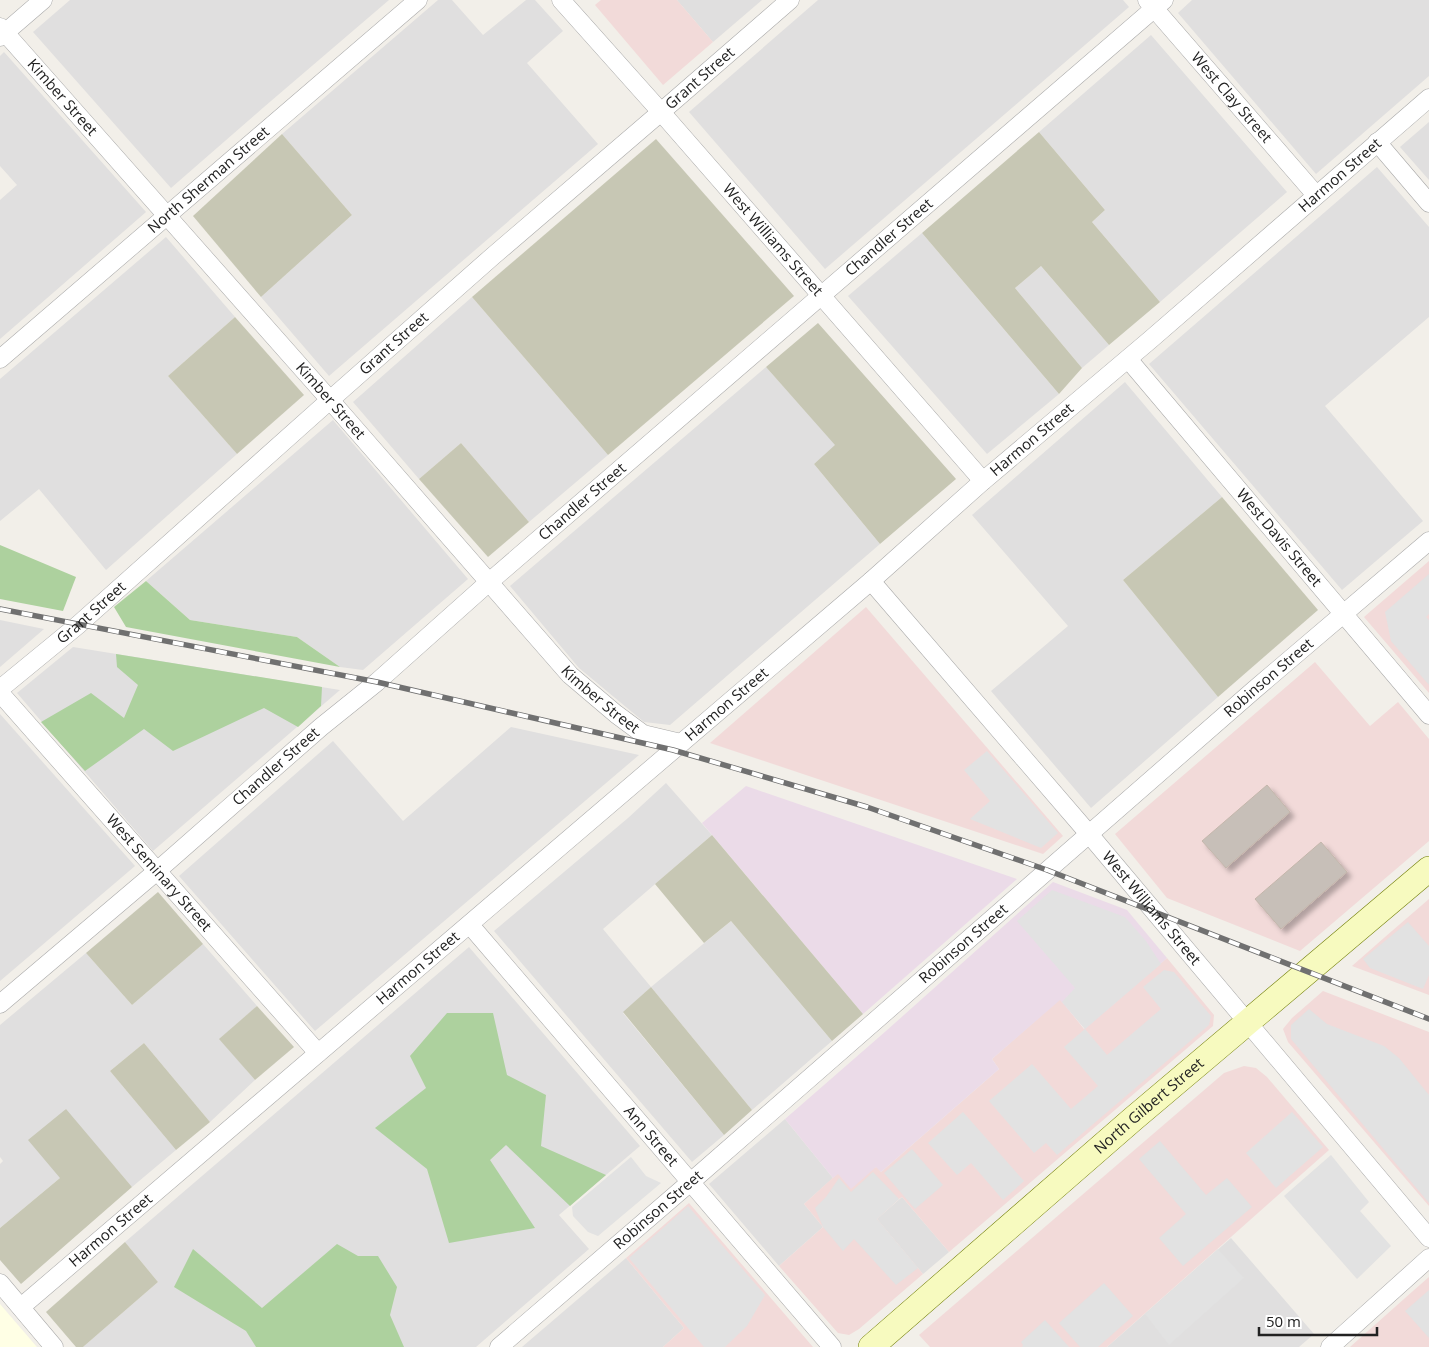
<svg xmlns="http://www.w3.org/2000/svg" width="1429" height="1347" viewBox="0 0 1429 1347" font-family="'Open Sans',sans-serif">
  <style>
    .residential { fill: #e0dfdf }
    .commercial { fill: #f2dad9 }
    .industrial { fill: #ebdbe8 }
    .education { fill: #ffffe5 }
    .construction { fill: #c7c7b4 }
    .forest { fill: #add19e }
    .parking { fill: #e2e2e2 }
    .building { fill: #c7bfb8; stroke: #c4b6ab; filter: url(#shadow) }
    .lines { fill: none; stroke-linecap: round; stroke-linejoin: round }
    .minor-casing { stroke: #a9a9a9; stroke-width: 19 }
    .secondary-casing { stroke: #707d05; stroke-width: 26 }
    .minor { stroke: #fff; stroke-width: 18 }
    .secondary { stroke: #f7fabf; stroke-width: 25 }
    .rail-casing { stroke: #707070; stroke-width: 5.5 }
    .rail { stroke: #fff; stroke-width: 4; stroke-dasharray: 11; stroke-linecap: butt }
    .labels { text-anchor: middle; stroke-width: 5; stroke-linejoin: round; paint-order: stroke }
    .street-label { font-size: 15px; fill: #222; stroke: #fff }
  </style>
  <defs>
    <filter id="shadow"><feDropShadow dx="4.5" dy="4.5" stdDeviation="2.5" flood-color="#0004"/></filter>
  </defs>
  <rect width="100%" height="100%" fill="#f2efe9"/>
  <!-- residential -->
  <g class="residential">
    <polygon points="70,0 389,0 264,107 171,188 33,32"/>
    <polygon points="438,0 452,0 483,35 526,0 535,0 563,31 527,63 598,144 329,376 261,297 352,215 282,134"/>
    <polygon points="677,0 762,0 713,42"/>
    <polygon points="818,0 1123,0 1129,7 825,269 689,112"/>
    <polygon points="1192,0 1429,0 1429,76 1316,174 1178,13"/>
    <polygon points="1151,35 1287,192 1160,302 1092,222 1105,210 1039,132"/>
    <polygon points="4,52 146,212 0,339 0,200 17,185 0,166 0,56"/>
    <polygon points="1429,122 1429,180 1400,147"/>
    <polygon points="1377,167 1429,227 1429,317 1325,406 1423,521 1342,590 1149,364"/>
    <polygon points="922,233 1059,394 987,454 848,296"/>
    <polygon points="166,237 235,317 168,376 237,454 106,570 39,489 0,521 0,379"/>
    <polygon points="1041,266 1109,345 1082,368 1015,288"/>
    <polygon points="472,297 608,455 529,522 461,443 419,479 353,402"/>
    <polygon points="766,367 836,445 814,464 880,544 670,725 644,722 579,668 510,586"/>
    <polygon points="1125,382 1222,497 1123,580 1218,697 1091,808 991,691 1068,626 972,515"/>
    <polygon points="333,420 468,579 363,670 340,667 297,637 190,620 146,581"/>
    <polygon points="0,620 44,629 0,667"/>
    <polygon points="73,647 340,690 153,851 17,693"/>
    <polygon points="0,714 135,866 0,981"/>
    <polygon points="511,727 639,755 315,1031 179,876 333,741 403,821"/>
    <polygon points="666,783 712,835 603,929 651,987 731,921 832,1041 752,1110 651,987 623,1013 724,1135 692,1162 494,931 628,818"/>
    <polygon points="203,944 257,1006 220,1039 255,1080 210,1122 144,1043 110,1071 176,1150 132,1187 65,1109 60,1178 0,1228 0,1164 3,1161 0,1157 0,1025 86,953 132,1005"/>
    <polygon points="469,947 640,1146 559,1215 589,1249 476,1347 83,1347 158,1282 125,1242"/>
    <polygon points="785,1119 833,1178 804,1204 823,1227 779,1266 709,1184"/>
    <polygon points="902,1197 949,1252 923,1274 877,1219"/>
    <polygon points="1231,1238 1314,1334 1299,1347 1107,1347"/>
    <polygon points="626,1258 684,1328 663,1347 522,1347"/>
  </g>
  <!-- commercial -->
  <g class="commercial">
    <polygon points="601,0 677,0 713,42 663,85 595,5"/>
    <polygon points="1429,561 1429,693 1364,617"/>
    <polygon points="866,607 1063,836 1043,854 710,743"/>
    <polygon points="1315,662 1370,726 1398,702 1429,739 1429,841 1300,951 1167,898 1115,834"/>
    <polygon points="1429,899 1429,995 1352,966 1385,937"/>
    <polygon points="1167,958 1214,1015 1213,1026 949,1252 902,1197 899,1199 877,1219 923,1274 859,1329 849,1335 838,1333 779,1266 823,1227 804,1204 837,1174 877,1167 881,1172 999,1069 992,1059 1060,999 1084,1029"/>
    <polygon points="1323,991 1429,1032 1429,1206 1288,1042 1283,1029 1292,1018"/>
    <polygon points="1244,1066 1256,1068 1267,1077 1329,1150 1107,1347 930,1347 919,1335 1224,1073"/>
    <polygon points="689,1203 813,1347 663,1347 684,1328 626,1258"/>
    <polygon points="1429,1277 1429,1347 1350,1347 1413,1291"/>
  </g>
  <!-- industrial -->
  <g class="industrial">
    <polygon points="746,786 1017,879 863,1014 702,823"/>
    <polygon points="1053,882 1127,910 1167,958 1085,1029 1060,1000 992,1059 999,1069 881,1172 876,1167 851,1189 838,1174 833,1178 785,1119 886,1031"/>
  </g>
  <!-- education -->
  <polygon class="education" points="0,1304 37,1347 0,1347"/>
  <!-- construction -->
  <g class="construction">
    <polygon points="1039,132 1105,210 1092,222 1160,302 1109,345 1041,266 1015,288 1082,368 1059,394 922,233"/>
    <polygon points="282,134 352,215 261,297 193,216"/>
    <polygon points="656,139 794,296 608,455 472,297"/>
    <polygon points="235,317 304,395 237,454 168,376"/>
    <polygon points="818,323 956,479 880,544 814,464 835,445 766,367"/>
    <polygon points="461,443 529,522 488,557 419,479"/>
    <polygon points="1222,497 1318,610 1218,697 1123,580"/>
    <polygon points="712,835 863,1014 832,1041 731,921 704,943 655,884"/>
    <polygon points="158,892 203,944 132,1005 86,953"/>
    <polygon points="651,987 752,1110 724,1135 623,1012"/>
    <polygon points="257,1006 294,1047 255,1080 219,1039"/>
    <polygon points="144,1043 210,1122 176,1150 110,1071"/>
    <polygon points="66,1109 132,1187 21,1284 0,1260 0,1228 60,1178 28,1140"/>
    <polygon points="125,1242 158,1282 83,1347 76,1347 46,1312"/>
  </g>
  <!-- forest -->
  <g class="forest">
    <polygon points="0,545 76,577 63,611 0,599"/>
    <polygon points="146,581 190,620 297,637 340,667 126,627 114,607"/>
    <polygon points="116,654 322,687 321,706 298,727 264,708 173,751 144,729 85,771 41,722 91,693 124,718 138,685 117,667"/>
    <polygon points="447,1013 493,1013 507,1075 546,1095 541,1146 606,1175 570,1206 506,1145 490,1160 535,1228 449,1243 427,1169 375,1128 426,1088 410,1056"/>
    <polygon points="337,1244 358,1256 378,1256 397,1287 390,1315 404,1347 256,1347 246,1331 174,1287 193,1249 262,1308"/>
  </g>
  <!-- parking -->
  <g class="parking">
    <polygon points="1429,574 1429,614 1426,617 1429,620 1429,685 1391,641 1385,612"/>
    <polygon points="987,751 1058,833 1041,848 970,819 990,801 964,770"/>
    <polygon points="1052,890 1125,917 1146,941 1161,964 1085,1029 1107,1055 1161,1009 1143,987 1164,970 1174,972 1211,1016 1209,1025 1057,1155 1046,1143 1034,1153 989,1101 1032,1064 1071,1109 1098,1086 1064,1047 1085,1029 1062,1002 1075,988 1017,921"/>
    <polygon points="1408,922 1429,946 1429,975 1423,989 1370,968 1363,959"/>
    <polygon points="1309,1009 1327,1024 1384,1046 1399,1058 1429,1095 1429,1203 1291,1039 1291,1025"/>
    <polygon points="963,1112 1024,1181 1003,1200 971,1163 957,1175 928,1143"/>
    <polygon points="1292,1112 1323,1147 1276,1188 1246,1153"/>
    <polygon points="1160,1141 1206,1195 1227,1178 1252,1207 1183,1266 1159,1238 1186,1214 1139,1159"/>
    <polygon points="912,1149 943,1185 915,1209 884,1173"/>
    <polygon points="1331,1155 1369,1202 1360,1211 1391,1246 1357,1279 1284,1196"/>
    <polygon points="631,1157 646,1176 661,1183 598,1236 588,1232 573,1216 572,1207"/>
    <polygon points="873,1172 899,1199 877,1219 918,1268 896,1285 854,1239 843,1251 823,1227 815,1208 826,1197 839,1178 851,1192"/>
    <polygon points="688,1206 765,1295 747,1326 725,1347 704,1347 629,1258"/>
    <polygon points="1218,1249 1244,1278 1169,1345 1145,1314"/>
    <polygon points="1104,1283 1133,1316 1098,1347 1080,1347 1059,1323"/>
    <polygon points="1429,1290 1429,1338 1405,1311"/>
    <polygon points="1045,1320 1069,1347 1022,1347 1023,1345 1021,1342"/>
  </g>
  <!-- building -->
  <g class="building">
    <polygon points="1267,785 1290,812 1226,868 1202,841"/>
    <polygon points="1321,842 1347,872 1281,929 1255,899"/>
  </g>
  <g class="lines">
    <!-- minor casing -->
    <g class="minor-casing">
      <g id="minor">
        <path id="s1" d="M561 0 661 112 983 481"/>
        <path id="s2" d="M1147 0 1316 195"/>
        <path id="s3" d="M0 27 330 400 570 675 616 714 643 734 681 743"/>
        <polyline points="0,37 43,0"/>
        <polyline points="1377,142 1429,203"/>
        <path id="s4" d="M0 359 418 0"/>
        <path id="s5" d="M1128 359 1429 715"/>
        <path id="s6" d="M871 581 1089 834 1429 1238"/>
        <path id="s7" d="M0 689 78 625 330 400 493 256 661 112 790 0"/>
        <path id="s8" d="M0 693 318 1053"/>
        <path id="s9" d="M470 925 832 1347"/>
        <path id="s10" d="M0 1004 157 871 321 727 377 682 488 583 1164 0"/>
        <polyline points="0,1283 54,1347"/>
        <path id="s11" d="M21 1307 871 581 983 481 1150 340 1429 98"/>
        <path id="s12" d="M499 1347 701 1173 1254 690 1429 541"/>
        <polyline points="1330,1347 1429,1258"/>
      </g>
    </g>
    <!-- secondary casing -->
    <g class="secondary-casing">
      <g id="secondary">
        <path id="s13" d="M871 1347 1133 1119 1429 869"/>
      </g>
    </g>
    <!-- minor -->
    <use href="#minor" class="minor"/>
    <!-- secondary -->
    <use href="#secondary" class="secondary"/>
    <!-- rail casing -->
    <g class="rail-casing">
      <polyline id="rail" points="0,609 377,682 673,750 867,807 1047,870 1429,1019"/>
    </g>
    <!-- rail -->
    <use href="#rail" class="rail"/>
  </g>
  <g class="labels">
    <!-- street labels -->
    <g class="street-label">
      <text dy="5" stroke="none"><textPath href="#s7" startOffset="929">Grant Street</textPath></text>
      <text dy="5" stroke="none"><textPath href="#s3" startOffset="94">Kimber Street</textPath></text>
      <text dy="5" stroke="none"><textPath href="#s2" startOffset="129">West Clay Street</textPath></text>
      <text dy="5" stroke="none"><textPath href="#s11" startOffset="1738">Harmon Street</textPath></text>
      <text dy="5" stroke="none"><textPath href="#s4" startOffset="275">North Sherman Street</textPath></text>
      <text dy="5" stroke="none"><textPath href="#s10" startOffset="1174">Chandler Street</textPath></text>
      <text dy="5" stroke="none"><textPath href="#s1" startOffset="320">West Williams Street</textPath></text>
      <text dy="5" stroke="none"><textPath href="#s7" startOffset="524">Grant Street</textPath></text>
      <text dy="5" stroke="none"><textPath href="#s3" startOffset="499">Kimber Street</textPath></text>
      <text dy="5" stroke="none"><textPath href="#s11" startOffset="1332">Harmon Street</textPath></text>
      <text dy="5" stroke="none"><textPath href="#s10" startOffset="769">Chandler Street</textPath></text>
      <text dy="5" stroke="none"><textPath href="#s5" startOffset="234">West Davis Street</textPath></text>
      <text dy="5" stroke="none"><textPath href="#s7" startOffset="119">Grant Street</textPath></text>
      <text dy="5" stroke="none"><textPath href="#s12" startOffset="1020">Robinson Street</textPath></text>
      <text dy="5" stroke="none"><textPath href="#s3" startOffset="902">Kimber Street</textPath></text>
      <text dy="5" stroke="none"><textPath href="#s11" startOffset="928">Harmon Street</textPath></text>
      <text dy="5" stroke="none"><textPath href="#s10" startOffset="364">Chandler Street</textPath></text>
      <text dy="5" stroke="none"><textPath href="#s8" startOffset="240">West Seminary Street</textPath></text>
      <text dy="5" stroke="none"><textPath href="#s6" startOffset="431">West Williams Street</textPath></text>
      <text dy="5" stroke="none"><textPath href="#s12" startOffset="615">Robinson Street</textPath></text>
      <text dy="5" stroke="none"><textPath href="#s11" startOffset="522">Harmon Street</textPath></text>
      <text dy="5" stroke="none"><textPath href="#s13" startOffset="368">North Gilbert Street</textPath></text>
      <text dy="5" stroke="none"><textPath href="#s9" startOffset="278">Ann Street</textPath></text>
      <text dy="5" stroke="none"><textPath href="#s12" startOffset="210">Robinson Street</textPath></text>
      <text dy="5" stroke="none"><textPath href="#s11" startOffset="118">Harmon Street</textPath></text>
    </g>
  </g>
  <!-- scale -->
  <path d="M1259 1327v8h118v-8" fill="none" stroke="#222222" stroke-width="2.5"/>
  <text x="1266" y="1327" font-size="15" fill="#222222" stroke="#ffffff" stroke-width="4" paint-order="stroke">50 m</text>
</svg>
